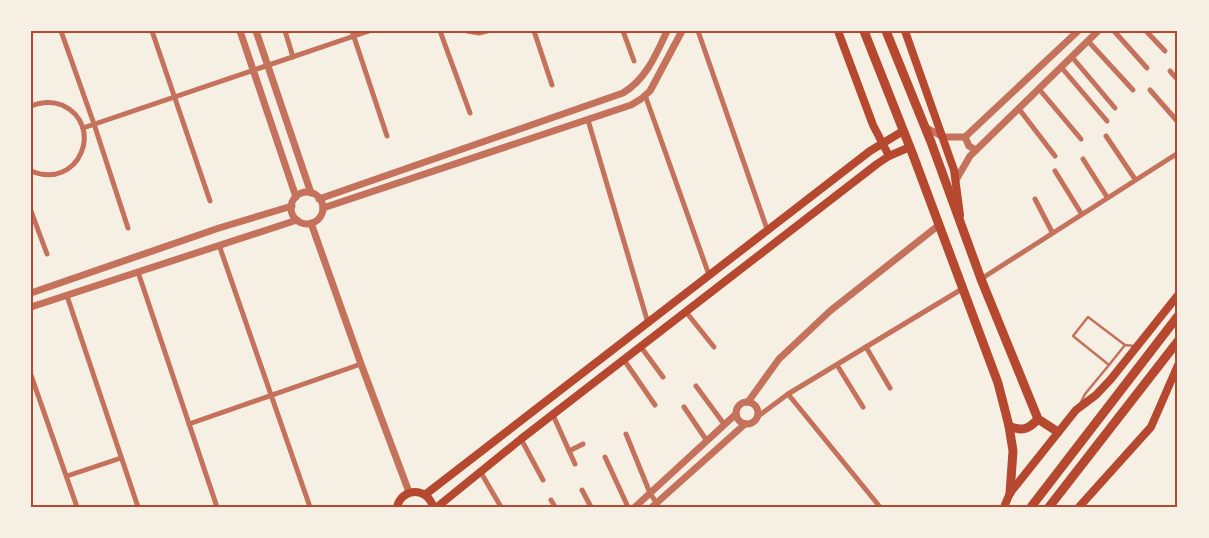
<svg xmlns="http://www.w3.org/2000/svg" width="1209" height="538" viewBox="0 0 1209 538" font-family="'Titillium Web',sans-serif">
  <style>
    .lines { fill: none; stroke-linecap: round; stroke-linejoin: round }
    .service { stroke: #c5725c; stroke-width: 2.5 }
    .minor { stroke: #c5725c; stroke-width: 5 }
    .tertiary { stroke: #c5725c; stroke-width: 7 }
    .secondary { stroke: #b5482f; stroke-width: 8 }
    .primary { stroke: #b5482f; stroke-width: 9 }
    .neatline { fill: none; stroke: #b5482f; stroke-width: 2 }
  </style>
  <rect width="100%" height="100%" fill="#f6efe4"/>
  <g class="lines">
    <!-- service -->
    <g class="service">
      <polyline points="1109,365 1125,345"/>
      <polyline points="1080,404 1085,394 1109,365 1073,336 1088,317 1125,345 1134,346"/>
    </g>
    <!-- minor -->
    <g class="minor">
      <polyline points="61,31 94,124 128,228"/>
      <polyline points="152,31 210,201"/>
      <polyline points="285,31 293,57"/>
      <polyline points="352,31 387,136"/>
      <polyline points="440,31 470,113"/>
      <polyline points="467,31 479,33 487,31"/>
      <polyline points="534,31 552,85"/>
      <polyline points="623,31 634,61"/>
      <polyline points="698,31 767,229"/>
      <polyline points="1114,31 1147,68"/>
      <polyline points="1146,31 1165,51"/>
      <polyline points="1088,41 1133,90"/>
      <polyline points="1072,57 1115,108"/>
      <polyline points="1061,67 1107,121"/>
      <polyline points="1170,71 1178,80"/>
      <polyline points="1039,89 1081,139"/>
      <polyline points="1150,90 1178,122"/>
      <polyline points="645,95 709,275"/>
      <path d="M31 106C40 102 52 101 62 105 106 125 79 191 31 171"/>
      <polyline points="1019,109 1055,156"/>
      <polyline points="588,120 648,323"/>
      <polyline points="83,128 369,31"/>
      <polyline points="1106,136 1135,179"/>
      <polyline points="1083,159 1107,197"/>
      <polyline points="1055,171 1081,213"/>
      <polyline points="1035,199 1052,232"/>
      <polyline points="31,211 47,254"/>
      <polyline points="219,245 310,507"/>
      <polyline points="138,272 217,507"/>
      <polyline points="981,279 1178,153"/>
      <polyline points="67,296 138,507"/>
      <polyline points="686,312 714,347"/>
      <polyline points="641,347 663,377"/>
      <polyline points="866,347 890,388"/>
      <polyline points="624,360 655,405"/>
      <polyline points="837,365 863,407"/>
      <polyline points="31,375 77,507"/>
      <polyline points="696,386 724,424"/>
      <polyline points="788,394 880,507"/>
      <polyline points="684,407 707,441"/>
      <polyline points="553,415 575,464"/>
      <polyline points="757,417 788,394 962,289"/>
      <polyline points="189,424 361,364"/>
      <polyline points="626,434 650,493 659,507"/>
      <polyline points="521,439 543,480"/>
      <polyline points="569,451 583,444"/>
      <polyline points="605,457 628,507"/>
      <polyline points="480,471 501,507"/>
      <polyline points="67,476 121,458"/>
      <polyline points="582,490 591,507"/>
      <polyline points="551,500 555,507"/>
    </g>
    <!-- tertiary -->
    <g class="tertiary">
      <polyline points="240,31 296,197"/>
      <polyline points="256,31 311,193"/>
      <polyline points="925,127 943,137 965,137 1078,31"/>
      <polyline points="965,137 969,146 976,150"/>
      <polyline points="956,180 970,156 1098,31"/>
      <circle cx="307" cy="208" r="16"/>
      <path d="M319 199 623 93C646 79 656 55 667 31"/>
      <polyline points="323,208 631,105 641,99 650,91 682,31"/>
      <polyline points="311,223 361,364 409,492"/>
      <polyline points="31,293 219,228 292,206"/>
      <polyline points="31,307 297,220"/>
      <polyline points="748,402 779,359 830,311 939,225"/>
      <circle cx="747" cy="413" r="11"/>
      <polyline points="635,507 736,414"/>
      <polyline points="652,507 745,424"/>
    </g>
    <!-- secondary -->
    <g class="secondary">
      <polyline points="838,31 873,125 889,156"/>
      <polyline points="905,31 954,170 960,215"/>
      <polyline points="426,494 870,151 903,131"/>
      <path d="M397 507C402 487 428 487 433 507"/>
      <polyline points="437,507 521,439 877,164 889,156 910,147"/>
      <polyline points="1004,507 1010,493 1076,410 1096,395 1111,379 1178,295"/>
      <polyline points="1079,507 1151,427 1178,365"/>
    </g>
    <!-- primary -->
    <g class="primary">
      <polyline points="864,31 913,155 998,383 1009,426 1013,451 1010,493"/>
      <polyline points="886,31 931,142 981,279 1038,419 1058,432"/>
      <path d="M1009 426C1022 432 1029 429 1038 419"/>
      <polyline points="1031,507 1178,316"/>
      <polyline points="1049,507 1178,341"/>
    </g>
  </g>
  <!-- border -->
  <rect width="1209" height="538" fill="none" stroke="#f6efe4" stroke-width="65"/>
  <rect x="32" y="32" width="1144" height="474" class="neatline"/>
</svg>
